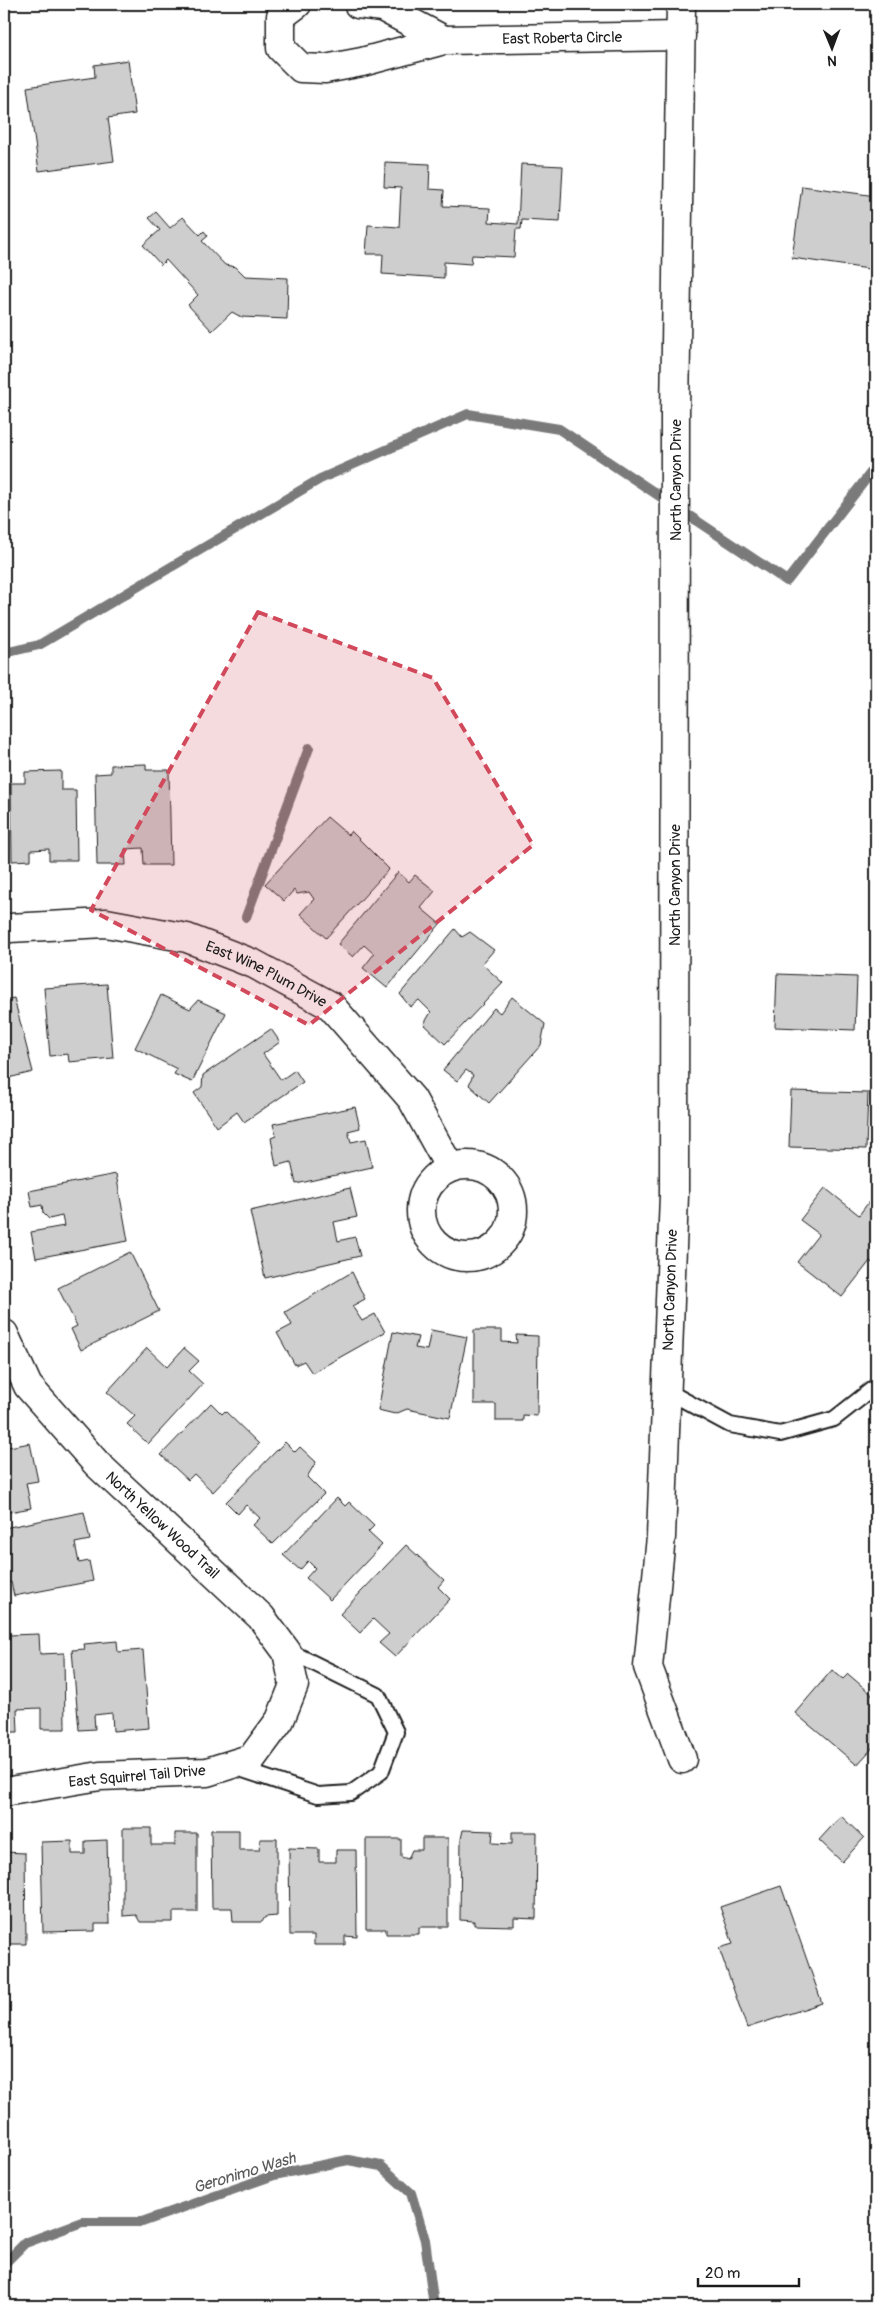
<svg xmlns="http://www.w3.org/2000/svg" width="880" height="2310" viewBox="0 0 880 2310" font-family="Pangolin,sans-serif">
  <style>
    .lines { fill: none; stroke-linecap: round; stroke-linejoin: round }
    .stream { stroke: #7a7a7a; stroke-width: 10 }
    .building { fill: #cecece; stroke: #1c1c1c }
    .service-casing { stroke: #1c1c1c; stroke-width: 18 }
    .minor-casing { stroke: #1c1c1c; stroke-width: 31 }
    .service { stroke: #fff; stroke-width: 14 }
    .minor { stroke: #fff; stroke-width: 28 }
    .marked { fill: #d1495b; fill-opacity: 0.2; stroke: #d1495b; stroke-width: 4; stroke-dasharray: 10 6; stroke-linejoin: round }
    .labels { text-anchor: middle; stroke-width: 4; stroke-linejoin: round; paint-order: stroke }
    .street-label { font-size: 15px; fill: #1c1c1c; stroke: #fff }
    .water-label { font-size: 16px; font-style: italic; fill: #5a5a5a; stroke: #fff }
  </style>
  <rect width="100%" height="100%" fill="#fff"/>
  <filter id="ink" filterUnits="userSpaceOnUse"><feTurbulence type="fractalNoise" baseFrequency=".02" numOctaves="2"/><feDisplacementMap in="SourceGraphic" scale="10" xChannelSelector="R" yChannelSelector="G"/><feConvolveMatrix kernelMatrix="1 2 1 2 8 2 1 2 1" color-interpolation-filters="sRGB"/></filter>
  <g filter="url(#ink)">
    <g class="lines">
      <!-- stream -->
      <g class="stream">
        <polyline points="4,653 39,645 320,479 468,414 559,429 787,581 876,466"/>
        <polyline points="246,917 309,748"/>
        <polyline points="4,2264 25,2243 82,2222 142,2222 274,2175 348,2160 381,2166 411,2193 425,2240 434,2306"/>
      </g>
    </g>
    <!-- building -->
    <g class="building">
      <polygon points="128,60 135,114 108,118 114,161 39,171 27,87 95,77 94,65"/>
      <polygon points="385,162 430,164 429,189 444,190 443,206 490,208 489,222 518,224 521,164 563,166 560,222 522,220 521,229 516,229 514,257 472,255 471,264 444,262 444,278 382,274 383,254 366,254 368,225 399,227 401,188 384,187"/>
      <polygon points="802,186 876,196 876,270 792,258"/>
      <polygon points="156,212 170,228 183,217 200,235 204,231 208,236 202,241 225,265 236,267 245,276 288,278 287,319 241,317 232,312 212,331 188,305 198,295 166,260 161,265 143,245 160,230 149,218"/>
      <polygon points="146,764 146,770 169,770 171,865 144,865 143,848 125,849 126,865 97,865 95,774 111,773 111,765"/>
      <polygon points="61,771 61,790 76,790 77,860 49,860 49,849 31,850 31,860 12,861 11,783 25,783 25,772"/>
      <polygon points="327,817 348,835 351,831 389,869 326,938 300,914 314,899 309,892 297,894 294,890 284,901 265,884"/>
      <polygon points="398,872 409,882 415,875 435,891 421,908 440,924 387,988 363,968 374,954 364,945 353,957 338,944"/>
      <polygon points="455,929 462,937 470,932 494,950 482,964 503,983 445,1044 424,1024 431,1012 419,1000 410,1007 400,994"/>
      <polygon points="777,974 857,977 855,1030 775,1027"/>
      <polygon points="107,984 113,1058 69,1062 68,1054 50,1056 44,988"/>
      <polygon points="161,995 190,1009 198,1000 226,1013 192,1082 174,1074 177,1069 135,1048"/>
      <polygon points="512,997 545,1024 541,1045 489,1103 469,1085 473,1075 466,1070 457,1081 443,1070 494,1008 500,1013"/>
      <polygon points="14,998 33,1072 4,1079 4,1000"/>
      <polygon points="271,1029 280,1042 263,1054 281,1080 295,1070 303,1082 244,1122 237,1112 217,1127 194,1093 202,1087 203,1075"/>
      <polygon points="791,1091 868,1093 866,1149 789,1147"/>
      <polygon points="355,1107 360,1128 348,1131 351,1142 366,1139 372,1167 296,1184 291,1162 276,1166 271,1138 276,1136 273,1124"/>
      <polygon points="116,1174 128,1241 36,1258 31,1232 64,1226 62,1216 49,1219 43,1213 42,1205 32,1207 29,1191"/>
      <polygon points="350,1188 357,1217 334,1222 338,1241 355,1237 360,1256 265,1278 250,1211"/>
      <polygon points="825,1188 859,1215 874,1195 876,1197 876,1266 870,1261 842,1297 797,1262 819,1234 800,1220"/>
      <polygon points="130,1252 159,1311 81,1350 71,1329 77,1326 58,1288"/>
      <polygon points="352,1272 365,1299 352,1306 362,1321 375,1314 385,1332 312,1373 304,1361 295,1365 277,1333 292,1325 285,1312"/>
      <polygon points="431,1330 467,1337 450,1418 407,1409 395,1414 378,1410 393,1332 418,1337 415,1348 427,1350"/>
      <polygon points="474,1330 502,1330 502,1342 517,1343 516,1335 538,1336 537,1416 523,1415 523,1421 496,1421 496,1404 474,1404"/>
      <polygon points="147,1348 167,1367 184,1348 199,1361 189,1371 203,1384 148,1444 127,1424 135,1416 107,1392"/>
      <polygon points="211,1403 222,1414 225,1411 259,1444 213,1492 194,1474 188,1480 161,1455"/>
      <polygon points="285,1442 295,1452 300,1447 316,1462 307,1477 324,1494 273,1544 253,1525 260,1518 246,1505 238,1514 226,1502"/>
      <polygon points="30,1443 38,1481 26,1483 31,1508 4,1513 4,1448"/>
      <polygon points="337,1498 345,1506 349,1502 374,1526 368,1532 382,1545 330,1600 306,1578 315,1568 308,1561 300,1570 283,1555"/>
      <polygon points="84,1512 90,1540 75,1543 79,1563 89,1561 93,1581 14,1596 11,1582 4,1583 4,1553 9,1552 4,1528"/>
      <polygon points="406,1545 444,1580 438,1587 450,1599 395,1657 379,1643 389,1634 373,1619 360,1633 340,1614"/>
      <polygon points="39,1634 40,1654 64,1653 65,1729 41,1729 41,1708 17,1709 18,1732 4,1732 4,1641 9,1641 9,1635"/>
      <polygon points="117,1641 118,1652 143,1650 149,1728 113,1731 112,1713 94,1715 95,1729 79,1730 72,1650 85,1649 84,1644"/>
      <polygon points="832,1670 843,1679 848,1674 876,1698 876,1744 857,1765 795,1713"/>
      <polygon points="841,1816 864,1838 842,1862 819,1840"/>
      <polygon points="123,1828 151,1828 151,1845 175,1845 175,1833 197,1833 197,1912 173,1912 173,1922 140,1922 136,1915 123,1916"/>
      <polygon points="211,1830 239,1830 239,1850 259,1850 260,1839 277,1839 277,1916 265,1917 262,1922 233,1922 232,1908 212,1908"/>
      <polygon points="463,1830 493,1831 492,1843 512,1844 512,1832 537,1832 536,1919 514,1918 514,1926 474,1925 474,1921 460,1920 461,1839"/>
      <polygon points="422,1838 448,1838 448,1927 419,1927 419,1934 386,1934 386,1929 366,1929 366,1839 401,1839 401,1857 408,1859 412,1850 422,1850"/>
      <polygon points="107,1840 109,1924 95,1924 95,1931 43,1932 41,1842 72,1841 72,1854 85,1854 85,1841"/>
      <polygon points="289,1848 319,1849 319,1862 336,1862 336,1850 356,1850 357,1937 345,1936 345,1945 314,1945 314,1935 290,1935"/>
      <polygon points="4,1852 25,1853 26,1944 4,1944"/>
      <polygon points="781,1886 822,2003 747,2028 719,1948 733,1944 720,1907"/>
    </g>
    <g class="lines">
      <!-- service casing -->
      <g class="service-casing">
        <g id="service">
          <polyline points="667,1391 730,1425 780,1434 834,1419 876,1386"/>
          <polyline points="234,1767 318,1795 351,1793 381,1772 396,1732 378,1695 285,1649"/>
        </g>
      </g>
      <!-- minor casing -->
      <g class="minor-casing">
        <g id="minor">
          <path id="s1" d="M297 4 281 16V48L301 68 325 69 362 62 444 40 681 36"/>
          <polyline points="358,4 382,7 444,40"/>
          <polyline points="681,4 675,414 674,1195 661,1537 648,1667 682,1759"/>
          <path id="s2" d="M4 930 9 928 106 923 187 938 254 964 331 1006 412 1099 450 1168"/>
          <circle cx="467" cy="1211" r="46"/>
          <path id="s3" d="M4 1334 28 1386 97 1464 261 1617 287 1652 294 1685 280 1720 252 1758 207 1772 100 1776 4 1792"/>
        </g>
      </g>
      <!-- service -->
      <use href="#service" class="service"/>
      <!-- minor -->
      <use href="#minor" class="minor"/>
    </g>
  </g>
  <!-- marked area -->
  <path class="marked" d="M258 612 433 678 533 845 309 1025 91 910Z"/>
  <g class="labels">
    <!-- street labels -->
    <g class="street-label">
      <text dy="5" stroke="none"><textPath href="#s1" startOffset="345">East Roberta Circle</textPath></text>
      <text transform="translate(676 480) rotate(-90)" y="5">North Canyon Drive</text>
      <text transform="translate(675 885) rotate(-90)" y="5">North Canyon Drive</text>
      <text dy="5" stroke="none"><textPath href="#s2" startOffset="272">East Wine Plum Drive</textPath></text>
      <text transform="translate(670 1290) rotate(-88)" y="5">North Canyon Drive</text>
      <text dy="5" stroke="none"><textPath href="#s3" startOffset="251">North Yellow Wood Trail</textPath></text>
      <text transform="translate(137 1776) rotate(-5)" y="5">East Squirrel Tail Drive</text>
    </g>
    <!-- water labels -->
    <g class="water-label">
      <text transform="translate(244 2172) rotate(-17)" y="6">Geronimo Wash</text>
    </g>
  </g>
  <!-- margin -->
  <rect width="880" height="2310" fill="none" stroke="#fff" stroke-width="20"/>
  <rect x="10" y="10" width="860" height="2290" fill="none" stroke="#1c1c1c" stroke-width="2" filter="url(#ink)"/>
  <!-- north arrow -->
  <g transform="translate(832 48) rotate(179)" stroke="#ffffff" stroke-width="4" paint-order="stroke">
  <path d="M0-4L9 19L0 12L-9 19Z" fill="#1c1c1c"/>
  <text y="-8" font-size="14" font-weight="bold" text-anchor="middle" fill="#1c1c1c">N</text>
  </g>
  <!-- scale -->
  <path d="M698 2278v8h101v-8" fill="none" stroke="#1c1c1c" stroke-width="2.5"/>
  <text x="705" y="2278" font-size="15" fill="#1c1c1c" stroke="#ffffff" stroke-width="4" paint-order="stroke">20 m</text>
</svg>
